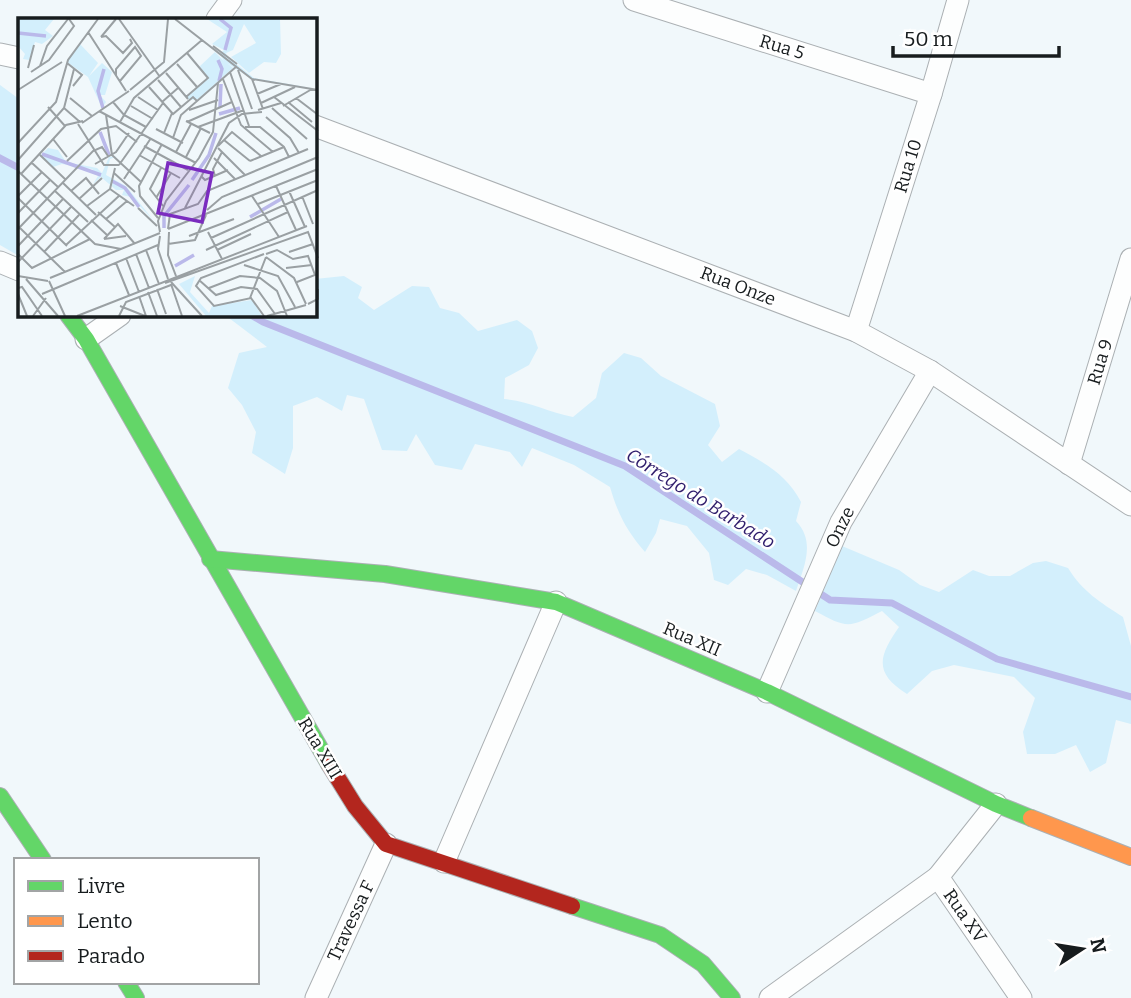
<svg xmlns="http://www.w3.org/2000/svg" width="1131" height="998" viewBox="0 0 1131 998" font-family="Bitter,serif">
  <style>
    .green { fill: #d3effc }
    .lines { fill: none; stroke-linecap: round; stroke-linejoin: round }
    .stream { stroke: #bab9ea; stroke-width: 7 }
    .street-casing { stroke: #abb0b3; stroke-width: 23 }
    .fast-casing { stroke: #abb0b3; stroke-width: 18 }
    .slow-casing { stroke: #abb0b3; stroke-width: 18 }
    .jam-casing { stroke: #abb0b3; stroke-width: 18 }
    .street { stroke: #fdfefe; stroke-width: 21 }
    .fast { stroke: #63d668; stroke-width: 16 }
    .slow { stroke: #ff974d; stroke-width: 16 }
    .jam { stroke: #b3261e; stroke-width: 16 }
    .labels { text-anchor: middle; stroke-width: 5; stroke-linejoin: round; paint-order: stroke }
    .street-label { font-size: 18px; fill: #171c1e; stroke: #fff }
    .water-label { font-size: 19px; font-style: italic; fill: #2f1d6c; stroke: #fff }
    .inset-river { fill: none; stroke: #bab9ea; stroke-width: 3.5 }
    .inset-road { fill: none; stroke: #9aa0a3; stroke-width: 2 }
    .view { fill: #7b2cbf; fill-opacity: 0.15; stroke: #7b2cbf; stroke-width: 3.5 }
    .inset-edge { fill: none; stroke: #171c1e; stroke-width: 3.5 }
  </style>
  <rect width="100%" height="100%" fill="#f1f8fb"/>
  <!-- green -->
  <g class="green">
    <polygon points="0,85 19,99 19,256 0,245"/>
    <path d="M344 276 362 287 358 298 374 310 412 286 429 287 440 308 459 313 478 331 517 320 532 331 538 348 529 365 505 378 504 399C529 401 548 412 573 417L596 398 602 373 624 353 641 358 661 376 715 404 720 426 708 445 722 462 739 449C765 463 787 475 801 502L796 521C816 542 804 567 796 591L767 575 746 569 728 585 714 580 709 553 687 526 660 519 656 533 645 552C626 530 618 514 610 487L574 465 532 448 522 467 510 452 475 444 462 470 435 465 416 434 407 451 382 450 364 399 347 395 342 411 317 397 293 406V448L285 474 252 453 256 432 242 405 228 388 239 353 267 347 225 315H315V279Z"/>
    <path d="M842 546 899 570 920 585 939 592 973 570 989 576H1010L1033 563 1046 561 1068 568C1083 592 1100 602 1123 617L1131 646V724L1116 720 1106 763 1090 772 1076 745 1055 754H1027L1023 732 1035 698 1014 677 954 665 932 671 907 694C874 673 878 657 899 627L882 611C849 628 848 629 815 611Z"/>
  </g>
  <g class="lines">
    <!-- stream -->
    <g class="stream">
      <polyline points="0,158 19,168"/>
      <polyline points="251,315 263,322 625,466 830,600 892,603 997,659 1131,697"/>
    </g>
    <!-- street casing -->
    <g class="street-casing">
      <g id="street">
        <polyline points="634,0 931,94"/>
        <polyline points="217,19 231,0"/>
        <polyline points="0,54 19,58"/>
        <polyline points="315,126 856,331 930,371 1131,505"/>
        <polyline points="0,262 19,270"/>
        <polyline points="856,331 931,94 958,0"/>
        <polyline points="86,339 120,315"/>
        <polyline points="1069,464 1131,259"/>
        <polyline points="767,692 841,522 930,371"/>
        <polyline points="996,804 938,877 1021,998"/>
        <polyline points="444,862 556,602"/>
        <polyline points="316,998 386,844"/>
        <polyline points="770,998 938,877"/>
      </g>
    </g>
    <!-- fast casing -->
    <g class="fast-casing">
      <g id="fast">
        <polyline points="68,315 86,339 329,764"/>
        <polyline points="210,559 385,574 556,602 767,692 996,804 1031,818"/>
        <polyline points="0,796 43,860"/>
        <polyline points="572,906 660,935 703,964 732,998"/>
        <polyline points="126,982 136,998"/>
      </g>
    </g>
    <!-- slow casing -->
    <g class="slow-casing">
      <polyline id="slow" points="1031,818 1131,857"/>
    </g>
    <!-- jam casing -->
    <g class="jam-casing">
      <polyline id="jam" points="329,764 355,806 386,844 572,906"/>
    </g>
    <!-- street -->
    <use href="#street" class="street"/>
    <!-- fast -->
    <use href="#fast" class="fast"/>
    <!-- slow -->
    <use href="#slow" class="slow"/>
    <!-- jam -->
    <use href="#jam" class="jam"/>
  </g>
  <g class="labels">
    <!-- street labels -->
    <g class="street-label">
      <text transform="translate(782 47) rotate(17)" y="6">Rua 5</text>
      <text transform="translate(908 166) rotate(-73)" y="6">Rua 10</text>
      <text transform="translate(738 286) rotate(21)" y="6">Rua Onze</text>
      <text transform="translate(1100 362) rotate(-73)" y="6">Rua 9</text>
      <text transform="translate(840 527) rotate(-64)" y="6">Onze</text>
      <text transform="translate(692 639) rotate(23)" y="6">Rua XII</text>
      <text transform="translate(320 748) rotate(59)" y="6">Rua XIII</text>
      <text transform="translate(965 916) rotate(55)" y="6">Rua XV</text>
      <text transform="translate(351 921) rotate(-65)" y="6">Travessa F</text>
    </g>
    <!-- water labels -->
    <g class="water-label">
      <text transform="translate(701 498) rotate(32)" y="7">Córrego do Barbado</text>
    </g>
  </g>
  <!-- overview -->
  <g transform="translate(18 18)">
    <rect width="299" height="299" fill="#f1f8fb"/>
    <path d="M0 1H36L27 12 35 18 24 26 17 24 11 42 5 41 7 36 0 28ZM189 1H262L263 36 258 45 246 44 231 55 213 39 238 25 226 6 215 32 208 35 210 42 212 41 236 60 299 71 234 61 209 45 215 50 180 81 171 82 169 79 191 60 181 49 197 34 206 43 202 36 206 32 194 26 209 14ZM62 26 80 45 71 58 84 45 94 54 87 77H82L88 84 84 90 70 59 49 44ZM30 130 40 132 48 144 79 150 84 155 91 139 99 138 92 141 88 157 108 168 136 203 113 179 104 177 106 172H98L83 159 75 166 80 158 74 151 44 146 35 149 23 137ZM177 258 172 274 191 295 194 288 234 282 244 298H188L161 266Z" fill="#d3effc"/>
    <path class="inset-river" d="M202 1 213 10 207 32M0 15 28 18M200 42 204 51 201 63M202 89 203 66M85 90 80 73 86 51M201 96 222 90M82 114 91 137M24 136 83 157M174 162 191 137 198 115M94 163 107 170 121 189M232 199 263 181M146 210V198L171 167M157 248 176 237"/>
    <path class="inset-road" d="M101 1 142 59M157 1 234 61 300 72M70 14 108 73M83 19 88 18 105 35 114 25 112 21M83 19 98 1M195 28 219 46M49 45 64 57 55 68M159 46 179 69M22 48 29 28 50 1M10 50 16 27M220 52 234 91M13 54 31 42 56 8 51 1M212 54 231 108M148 55 170 81M98 58V51L117 29 123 38 102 63M205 61 223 107 255 134M234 61 245 91M140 62 163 89M131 69 155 96 175 79 179 83M0 72 44 44M112 72 146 44 150 1M239 76 263 66M120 79 140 92M168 79 190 60 169 35M256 79 300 113M52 80 74 98M278 80 299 96M95 84 106 97 128 109M144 84 160 70M270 84 294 104M243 85 277 69M113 88 135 101M265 88 294 71M30 89 47 108M46 90 62 104M254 90 289 121M171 92 200 82M240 92 263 85M81 93 178 145M88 97 94 137 123 164M248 99 272 120 281 135M168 103 192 115M102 104 116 80 184 22M169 104 214 84M64 105 111 73M60 106 86 147H101M180 109 226 92M227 109H242L266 129 271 139M138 111 165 125M146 115 154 95M155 120 163 97 219 48M35 121 49 139M206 122 232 143M0 125 38 84 50 42 80 1M126 128 170 152M200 128 214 114 243 138M200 130 227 157M158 134 173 106M22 137 48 162M121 137 162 160M168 139 183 110M196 140 217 161M0 142 46 90 56 51M49 143 83 111 98 108 119 124M232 143 266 129M14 145 40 169M77 146 98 134 111 115M101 147 145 85M143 150 132 171 145 188M0 153 77 226 103 231M96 155 117 174M3 156 48 107 65 103M197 158 195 151 204 134M184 159 187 162 210 152M106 161 133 120M45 165 78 197M258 168 278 212M92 171 116 188M37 173 70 204M53 173 68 160 81 176M271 173 287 209M0 178 24 154M234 178 261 219M284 178 295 206M0 180 49 228M138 180 153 155M61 181 84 160M240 186 300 162M69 188 92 171 97 150M120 190 139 208M167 190 211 105 224 96 244 94M189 192 204 179 300 139M80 194 97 209M0 195 32 162M140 200 122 178 121 168 144 126M88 201 109 183M73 202 89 217M1 209 47 254M0 211 75 133 84 129 90 138M150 211 152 196 180 186 189 173 290 131M150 211 300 151M142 214 140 203 148 183 181 140 195 114 200 65M151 214 150 237 158 258M190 214 204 241M142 218 140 231 150 261M171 218 216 201M193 220 300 172M86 221 100 206 117 226M86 221 108 218M150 226 177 222 188 197M48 227 102 177M0 228 45 181M128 232 141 266M188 232 270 194M199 232 233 216M26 234 61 197M271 234 295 226M0 236 14 250 72 221M118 236 131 270M248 236 259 232 275 241 290 238 297 257 279 264M248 239 276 260 288 286M108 240 121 274M0 244 53 189M98 245 111 277M226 247 260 258 277 289M268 250 294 247M0 258 30 263M32 260 142 215M8 261 40 298M181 262 198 277 223 269 239 271 257 296M31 263 47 298M153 264 184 298M147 265 290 214 300 240M153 266 164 298M0 270 4 269 24 298M191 270 222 258 242 260 259 273 269 298M139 271 148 296M130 274 139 298M0 276 9 298M24 276 140 227M121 278 128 298M232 280 248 239M290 286 300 281V271M102 288 127 298M15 298 28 280M59 298 289 208M101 298 108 284 153 267M246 298 233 280 196 288 178 268 183 260 246 236M249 298 288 287"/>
    <path class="view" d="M150 145 194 155 184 204 140 195Z"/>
    <rect width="299" height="299" class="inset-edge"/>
  </g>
  <!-- legend -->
  <rect x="14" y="858" width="245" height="126" fill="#ffffff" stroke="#a2a4a5" stroke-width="2"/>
  <rect x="28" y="881" width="35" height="10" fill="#63d668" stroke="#a2a4a5" stroke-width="2"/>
  <text x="77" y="893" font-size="21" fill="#171c1e">Livre</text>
  <rect x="28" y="916" width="35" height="10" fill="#ff974d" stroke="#a2a4a5" stroke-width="2"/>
  <text x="77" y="928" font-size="21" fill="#171c1e">Lento</text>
  <rect x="28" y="951" width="35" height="10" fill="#b3261e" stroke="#a2a4a5" stroke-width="2"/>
  <text x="77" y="963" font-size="21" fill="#171c1e">Parado</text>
  <!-- north arrow -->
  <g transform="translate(1082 949) rotate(78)" stroke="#ffffff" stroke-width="5" paint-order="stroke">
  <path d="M0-5L12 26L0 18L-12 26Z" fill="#171c1e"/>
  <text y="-10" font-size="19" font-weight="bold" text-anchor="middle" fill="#171c1e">N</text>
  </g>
  <!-- scale -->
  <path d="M893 46v10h166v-10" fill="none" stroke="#171c1e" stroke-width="3.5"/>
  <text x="904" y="46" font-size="21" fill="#171c1e" stroke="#ffffff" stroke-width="5" paint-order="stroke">50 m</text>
</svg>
